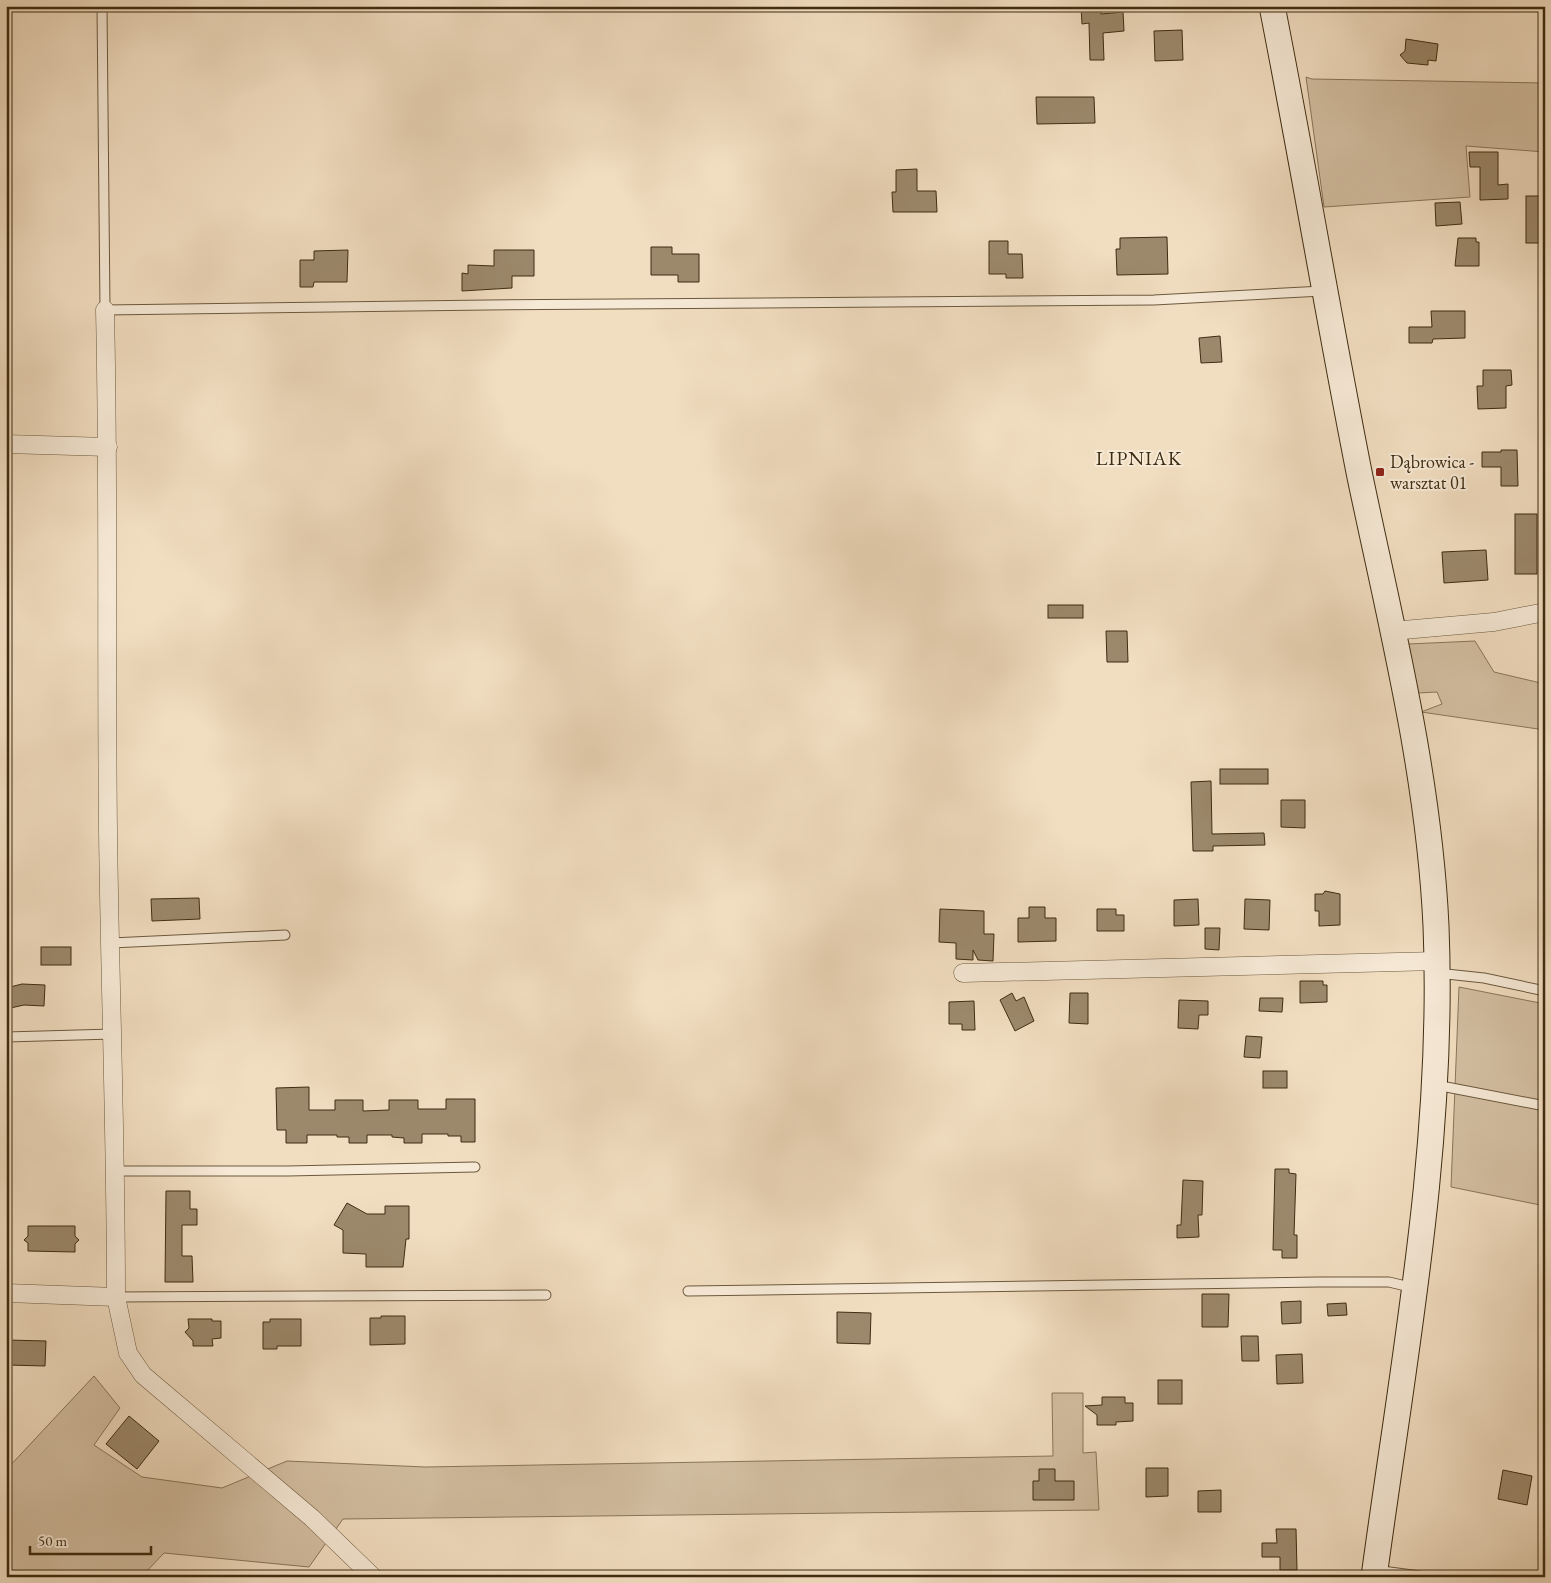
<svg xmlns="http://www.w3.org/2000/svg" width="1551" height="1583" viewBox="0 0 1551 1583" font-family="'EB Garamond',serif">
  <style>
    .green { fill: #d3bfa2; stroke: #89765a }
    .building { fill: #9c896c; stroke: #3f2d11 }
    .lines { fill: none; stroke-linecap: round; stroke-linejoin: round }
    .lane-casing { stroke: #6c593d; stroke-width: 11 }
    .street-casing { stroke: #6c593d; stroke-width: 19 }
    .secondary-casing { stroke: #3f2d11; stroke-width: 27 }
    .lane { stroke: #f6e9d6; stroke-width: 9 }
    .street { stroke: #f6e9d6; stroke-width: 18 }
    .secondary { stroke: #f6e9d6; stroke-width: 25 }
    .poi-dot { fill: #8f2418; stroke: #f6e9d6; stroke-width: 2 }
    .labels { text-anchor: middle; stroke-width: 4; stroke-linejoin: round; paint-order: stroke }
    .poi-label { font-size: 18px; fill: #3f2d11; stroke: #f6e9d6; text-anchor: start }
    .quarter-label { font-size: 20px; letter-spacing: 1px; fill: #3f2d11; stroke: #f6e9d6 }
  </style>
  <rect width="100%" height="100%" fill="#f1ddc0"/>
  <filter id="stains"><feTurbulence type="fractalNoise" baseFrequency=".004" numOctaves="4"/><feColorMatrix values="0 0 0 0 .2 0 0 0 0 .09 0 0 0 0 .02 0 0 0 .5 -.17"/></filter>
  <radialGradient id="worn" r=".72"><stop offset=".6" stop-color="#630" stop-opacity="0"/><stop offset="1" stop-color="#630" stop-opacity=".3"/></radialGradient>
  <!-- green -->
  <g class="green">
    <polygon points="1306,77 1312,79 1545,83 1545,152 1466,146 1470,197 1324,207"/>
    <polygon points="1475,641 1494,672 1545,684 1545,730 1421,712 1442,704 1437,692 1418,693 1408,644"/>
    <polygon points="1459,987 1545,1004 1545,1206 1451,1187"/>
    <polygon points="94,1376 120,1408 94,1445 142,1477 222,1488 287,1461 425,1467 1053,1456 1052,1393 1083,1393 1083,1453 1096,1452 1099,1510 343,1519 309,1567 164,1553 146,1572 151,1577 6,1577 6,1470"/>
  </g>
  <!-- building -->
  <g class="building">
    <polygon points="1081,6 1101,6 1101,14 1123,12 1124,31 1103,33 1104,60 1090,60 1089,23 1082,24"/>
    <polygon points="1182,30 1183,60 1155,61 1154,31"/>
    <polygon points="1406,39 1438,44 1436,61 1428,60 1428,65 1407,63 1400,55 1405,51"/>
    <polygon points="1036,97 1094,97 1095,123 1037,124"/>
    <polygon points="1469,152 1498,152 1498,185 1508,184 1508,199 1480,200 1480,167 1470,167"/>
    <polygon points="917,169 917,191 936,191 937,212 893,212 892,192 896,192 896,170"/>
    <rect x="1526" y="196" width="19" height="47"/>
    <polygon points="1460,202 1462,224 1436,226 1435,203"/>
    <polygon points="1167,237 1168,274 1117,275 1116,249 1120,249 1120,238"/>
    <polygon points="1458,238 1476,238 1476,242 1479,242 1479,266 1455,266"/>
    <polygon points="989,241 1008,241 1008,254 1022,254 1023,278 1006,278 1006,274 989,274"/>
    <polygon points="651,247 672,247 672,254 699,254 699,282 678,282 678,275 651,275"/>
    <polygon points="348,250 347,282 314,282 313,287 300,287 300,260 314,260 314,251"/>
    <polygon points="494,250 534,250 534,276 512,276 512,288 462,291 462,273 468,274 468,265 494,266"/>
    <polygon points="1431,311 1465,311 1465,338 1433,339 1432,343 1409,343 1409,327 1432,327"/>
    <polygon points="1220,336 1222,362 1201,363 1199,338"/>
    <polygon points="1483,370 1511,370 1512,385 1506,386 1506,408 1478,409 1477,386 1483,386"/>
    <polygon points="1501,450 1517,450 1518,486 1501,486 1501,467 1482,467 1482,452 1501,452"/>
    <rect x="1515" y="514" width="22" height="60"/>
    <polygon points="1486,550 1488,580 1444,583 1442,552"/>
    <rect x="1048" y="605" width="35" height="13"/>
    <polygon points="1106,631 1127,631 1128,662 1107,662"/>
    <rect x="1220" y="769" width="48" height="15"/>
    <polygon points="1211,781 1212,834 1264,833 1265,845 1213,846 1213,851 1193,851 1191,782"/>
    <polygon points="1281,800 1305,800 1305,828 1281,827"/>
    <polygon points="1325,891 1340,894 1340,925 1319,926 1319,911 1315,911 1315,894 1323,894"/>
    <polygon points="199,898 200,919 152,921 151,899"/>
    <polygon points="1198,899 1199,925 1174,926 1174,900"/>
    <polygon points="1245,899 1270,900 1269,930 1244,929"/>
    <polygon points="1029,907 1045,907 1045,918 1056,918 1056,941 1018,942 1018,918 1029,918"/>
    <polygon points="940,909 984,911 984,934 994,934 993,961 978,960 973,950 973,960 956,959 956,943 939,942"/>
    <polygon points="1097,909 1116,909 1116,915 1124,915 1124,931 1097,931"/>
    <polygon points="1205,928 1220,928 1219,950 1205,949"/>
    <rect x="41" y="947" width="30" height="18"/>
    <polygon points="1300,981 1323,981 1323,985 1327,985 1327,1002 1300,1003"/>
    <polygon points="22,984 45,985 44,1006 24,1005 6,1009 6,988"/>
    <polygon points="1012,993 1016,1001 1024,997 1034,1021 1015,1031 1000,1000"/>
    <polygon points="1070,993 1088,993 1088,1024 1069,1023"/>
    <polygon points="1260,998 1283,998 1282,1012 1259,1011"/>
    <polygon points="1179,1000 1208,1001 1208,1015 1199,1015 1198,1029 1178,1028"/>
    <polygon points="974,1001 975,1030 962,1030 962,1024 949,1024 949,1002"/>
    <polygon points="1246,1036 1262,1037 1260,1058 1244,1057"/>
    <rect x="1263" y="1071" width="24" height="17"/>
    <polygon points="309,1087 309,1110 335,1110 335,1100 363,1100 363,1111 389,1110 389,1100 418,1100 418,1109 446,1109 446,1099 475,1099 475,1142 461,1142 461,1136 448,1136 448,1134 422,1134 422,1143 404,1143 404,1138 392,1137 392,1135 367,1135 367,1143 349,1143 349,1137 337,1137 337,1135 307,1135 307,1143 286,1143 286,1130 277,1130 276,1088"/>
    <polygon points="1275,1169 1289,1169 1289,1173 1296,1174 1294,1235 1297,1235 1297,1258 1282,1258 1282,1250 1273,1250"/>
    <polygon points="1183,1180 1203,1181 1202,1215 1198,1215 1199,1237 1177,1238 1177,1225 1181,1225"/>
    <polygon points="166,1191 190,1191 190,1209 197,1209 197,1225 182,1225 182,1256 192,1256 193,1282 165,1282"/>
    <polygon points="347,1203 367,1214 385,1214 385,1206 409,1206 409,1239 406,1239 403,1267 366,1267 366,1254 343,1253 343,1230 334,1225"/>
    <polygon points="28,1226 75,1226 75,1236 79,1240 75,1244 75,1252 28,1251 28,1243 24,1240 28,1236"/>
    <polygon points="1202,1294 1229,1294 1228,1327 1202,1327"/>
    <polygon points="1301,1301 1301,1323 1282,1324 1281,1302"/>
    <polygon points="1346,1303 1347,1315 1328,1316 1327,1304"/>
    <polygon points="837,1312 871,1313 870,1344 837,1343"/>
    <polygon points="381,1316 405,1316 405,1344 370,1345 370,1318 381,1318"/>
    <polygon points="188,1319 212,1319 212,1321 221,1321 221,1338 212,1339 213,1346 193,1346 193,1341 185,1332 189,1328"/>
    <polygon points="270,1319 301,1319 301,1346 277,1346 277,1349 263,1349 263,1322 270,1322"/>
    <polygon points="1241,1336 1258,1336 1259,1361 1242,1361"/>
    <polygon points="8,1340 46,1341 45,1366 8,1365 6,1348"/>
    <polygon points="1302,1354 1303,1383 1277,1384 1276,1355"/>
    <rect x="1158" y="1380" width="24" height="24"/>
    <polygon points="1102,1397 1125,1397 1125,1403 1133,1403 1133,1421 1116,1422 1116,1425 1097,1425 1097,1415 1085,1406 1102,1405"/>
    <polygon points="129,1416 159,1441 137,1469 106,1444"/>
    <polygon points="1146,1468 1168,1468 1168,1496 1146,1497"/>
    <polygon points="1039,1469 1055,1469 1055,1481 1074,1481 1074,1500 1033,1500 1033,1481 1039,1481"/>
    <polygon points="1503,1470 1532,1476 1527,1505 1498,1499"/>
    <polygon points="1221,1490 1221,1512 1198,1512 1198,1491"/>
    <polygon points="1276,1529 1296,1529 1297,1570 1280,1570 1280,1557 1262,1557 1262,1543 1277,1543"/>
  </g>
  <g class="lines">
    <!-- lane casing -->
    <g class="lane-casing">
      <g id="lane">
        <polyline points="102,6 105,310 488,305 1154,300 1323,291"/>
        <polyline points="111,943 285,935"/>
        <polyline points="1437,973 1484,978 1545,991"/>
        <polyline points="6,1037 113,1034"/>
        <polyline points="1436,1085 1545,1106"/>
        <polyline points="116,1171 288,1171 475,1167"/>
        <polyline points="688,1291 1318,1282 1389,1282 1414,1288"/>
        <polyline points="116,1297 546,1295"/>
        <polyline points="1375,1570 1427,1577"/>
      </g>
    </g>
    <!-- street casing -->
    <g class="street-casing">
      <g id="street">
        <path d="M105 310C109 484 106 658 108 831 110 987 116 1142 116 1297"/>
        <polyline points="6,444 108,447"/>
        <polyline points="1392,631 1494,622 1545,612"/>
        <polyline points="963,973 1437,961"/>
        <polyline points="6,1293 116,1297 128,1353 143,1375 312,1518 373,1577"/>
      </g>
    </g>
    <!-- secondary casing -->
    <g class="secondary-casing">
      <path id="secondary" d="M1272 6C1303 163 1329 321 1360 477 1391 625 1429 774 1436 926 1445 1145 1403 1361 1374 1577"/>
    </g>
    <!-- lane -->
    <use href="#lane" class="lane"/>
    <!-- street -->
    <use href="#street" class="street"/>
    <!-- secondary -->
    <use href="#secondary" class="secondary"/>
  </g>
  <!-- markers -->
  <rect class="poi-dot" x="1375" y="467" width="10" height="10" rx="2.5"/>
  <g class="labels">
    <!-- poi labels -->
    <g class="poi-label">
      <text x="1390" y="468">Dąbrowica -<tspan x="1390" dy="21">warsztat 01</tspan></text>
    </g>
    <!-- quarter labels -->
    <g class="quarter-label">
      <text x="1139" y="465">LIPNIAK</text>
    </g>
  </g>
  <!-- margin -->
  <rect width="1551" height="1583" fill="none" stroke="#f1ddc0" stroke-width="25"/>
  <rect x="8" y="8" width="1536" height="1568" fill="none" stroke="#3f2d11" stroke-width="2.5"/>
  <rect x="12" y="12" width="1526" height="1558" fill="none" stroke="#3f2d11"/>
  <!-- scale -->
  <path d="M30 1546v8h121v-8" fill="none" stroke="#3f2d11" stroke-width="2.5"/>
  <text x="38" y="1546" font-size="15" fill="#3f2d11" stroke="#f6e9d6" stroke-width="4" paint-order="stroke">50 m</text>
  <rect width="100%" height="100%" filter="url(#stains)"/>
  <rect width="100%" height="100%" fill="url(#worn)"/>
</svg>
